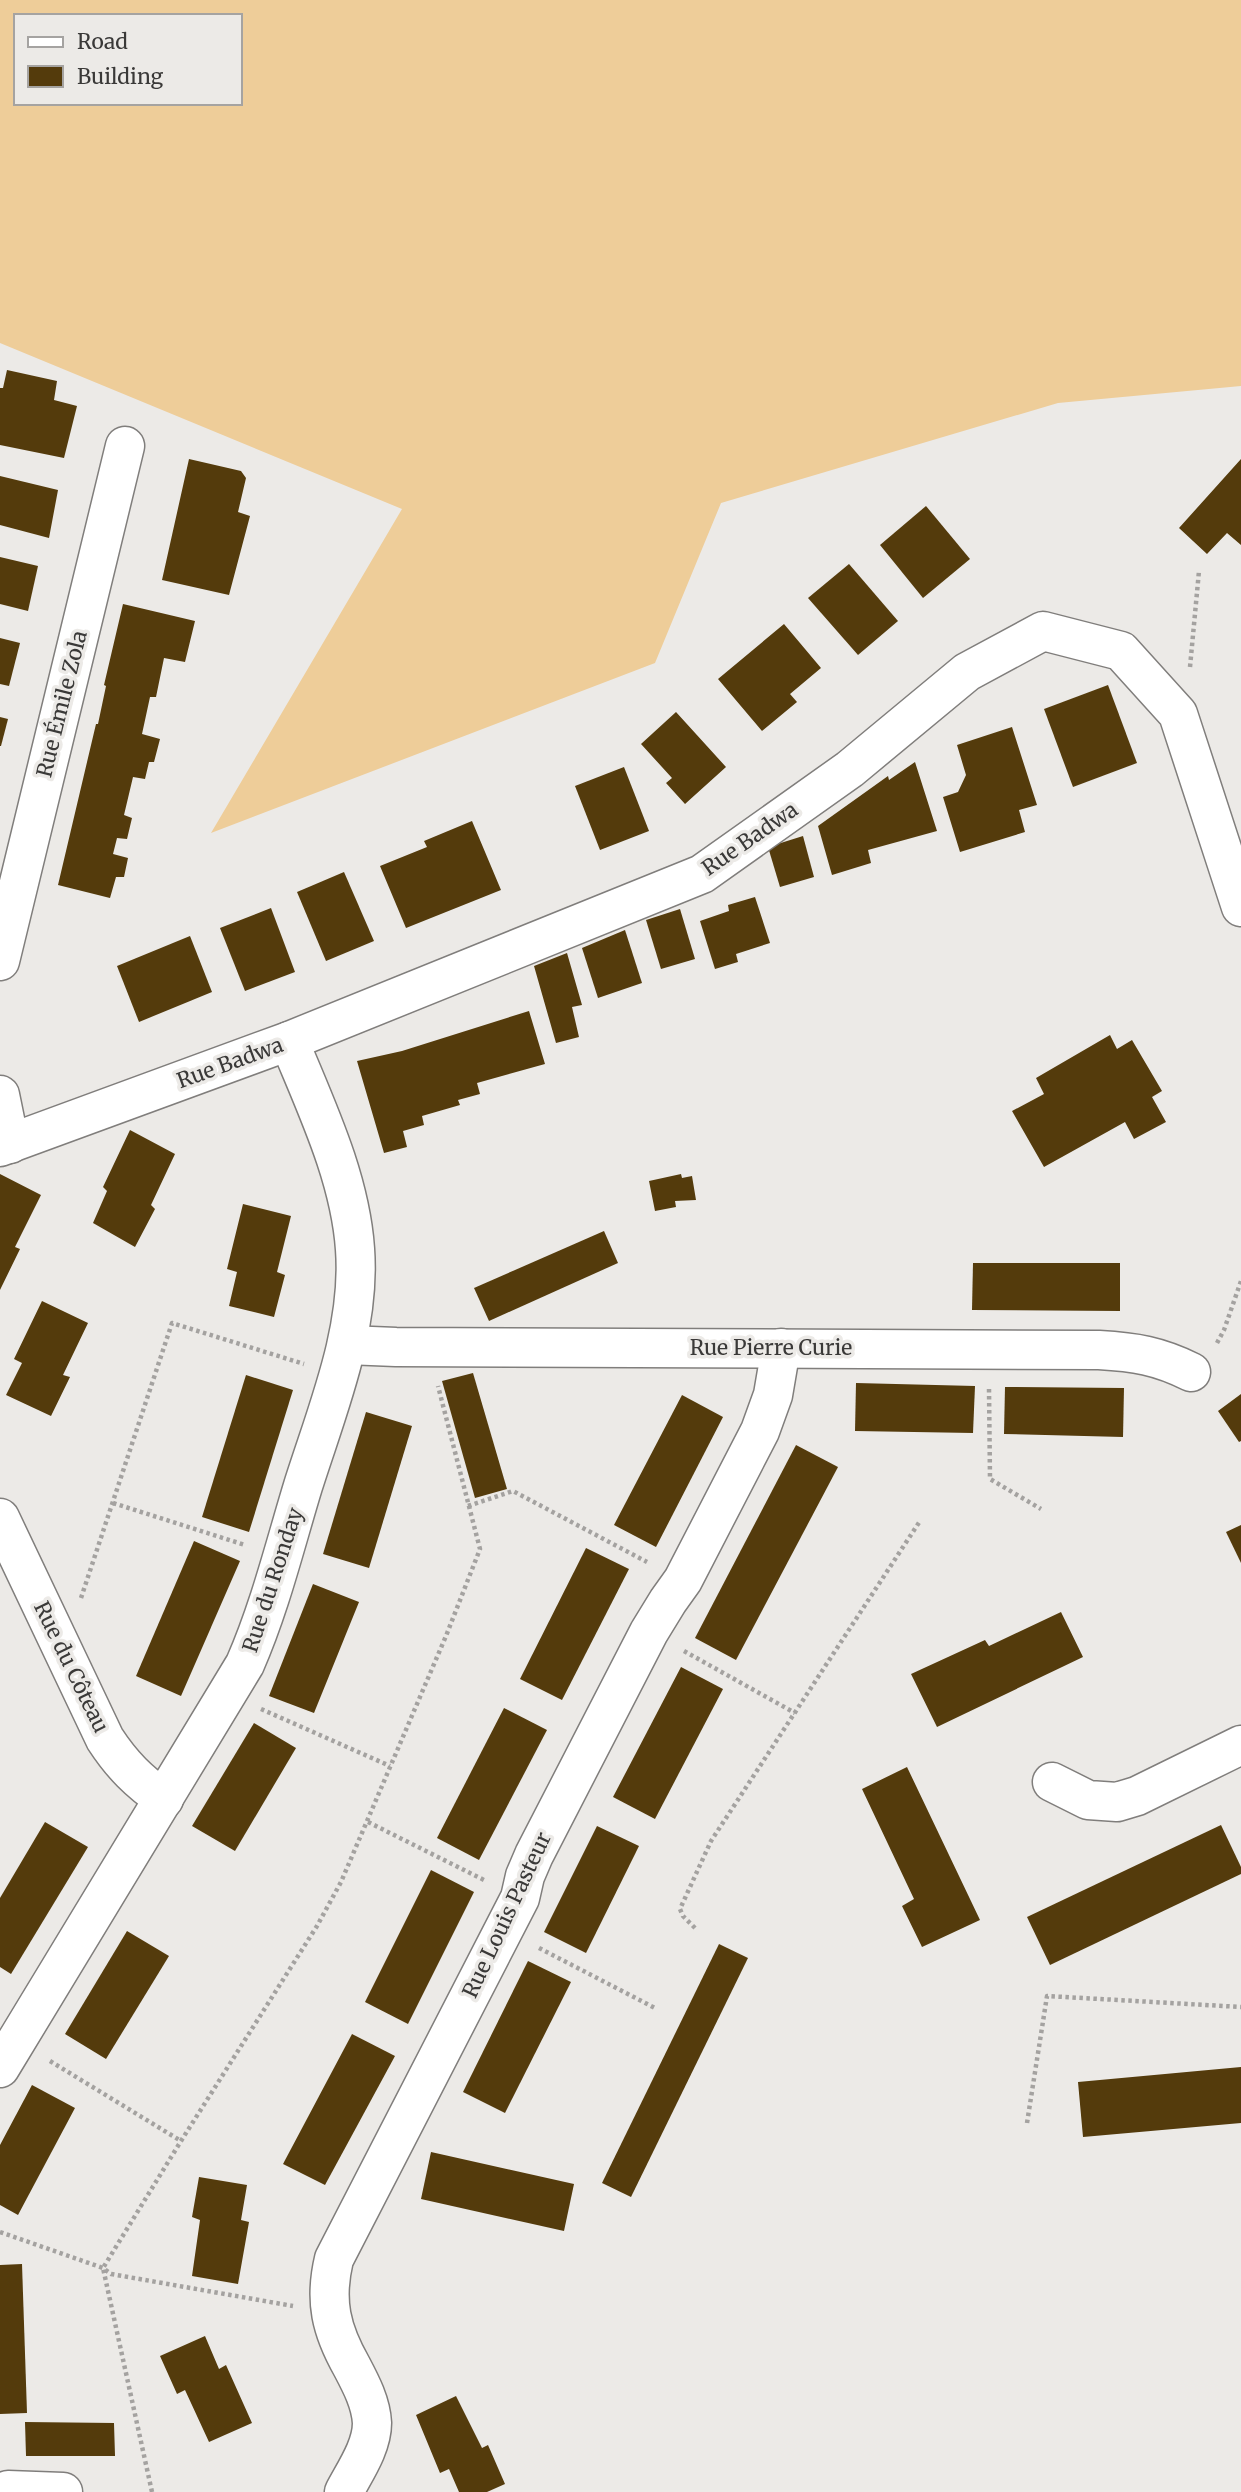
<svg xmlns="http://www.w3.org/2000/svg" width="1241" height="2492" viewBox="0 0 1241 2492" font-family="Merriweather,serif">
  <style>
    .grass { fill: #eecd99; fill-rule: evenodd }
    .building { fill: #543b0c }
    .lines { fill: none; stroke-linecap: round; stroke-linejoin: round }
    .minor-casing { stroke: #807e7c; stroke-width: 41 }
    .path { stroke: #a4a2a0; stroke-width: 4.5; stroke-dasharray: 3.5 3.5; stroke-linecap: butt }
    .minor { stroke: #fff; stroke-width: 38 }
    .labels { text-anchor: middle; stroke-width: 7; stroke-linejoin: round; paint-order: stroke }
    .street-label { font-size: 21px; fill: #3a3938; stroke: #eceae7 }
  </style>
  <rect width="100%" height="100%" fill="#eceae7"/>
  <!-- grass -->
  <path class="grass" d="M0 0H1241V386L1058 403 721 503 655 663 211 833 402 509 0 343ZM16 16H240V103H16Z"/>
  <!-- building -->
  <g class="building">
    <polygon points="7,370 57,381 54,400 77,406 64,458 0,445 0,388 3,388"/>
    <polygon points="189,459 241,471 246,478 238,512 250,516 229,595 162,580"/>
    <polygon points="1241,459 1241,545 1227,533 1207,554 1179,528"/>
    <polygon points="0,476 58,490 49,538 0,525"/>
    <polygon points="926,506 970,559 923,598 880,545"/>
    <polygon points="0,557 38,566 28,611 0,604"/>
    <polygon points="849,564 898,621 858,655 808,598"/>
    <polygon points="123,604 195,621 185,662 164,658 156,697 150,697 142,734 160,739 154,762 149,762 145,779 133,777 124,815 132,818 127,839 117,838 113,854 128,858 124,877 116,877 110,898 58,885 96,724 98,724 106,686 104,685"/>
    <polygon points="784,624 821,668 790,694 797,702 762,731 718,679"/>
    <polygon points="0,638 20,643 9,686 0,684"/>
    <polygon points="1108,685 1137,763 1073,787 1044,709"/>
    <polygon points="676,712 726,767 685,804 666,783 672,778 641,744"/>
    <polygon points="0,717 8,719 1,746 0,746"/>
    <polygon points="1012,727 1037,805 1019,810 1025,832 960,852 943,797 958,792 966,775 957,745"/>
    <polygon points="915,762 937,831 868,850 871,863 832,875 818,826 888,776 889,780"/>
    <polygon points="624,767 649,831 600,850 575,786"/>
    <polygon points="472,821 501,890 406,928 380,866 427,847 424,841"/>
    <polygon points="803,836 814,877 780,887 768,847"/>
    <polygon points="344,872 374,941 326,961 297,892"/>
    <polygon points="755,897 770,943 736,954 738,962 715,969 700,921 729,911 728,905"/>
    <polygon points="271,908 295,972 245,991 220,928"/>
    <polygon points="680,909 695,959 661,969 646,920"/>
    <polygon points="625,930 642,983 598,998 582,948"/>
    <polygon points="190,936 212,992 139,1022 117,966"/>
    <polygon points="567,953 582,1005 572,1007 579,1037 556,1043 534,966"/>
    <polygon points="529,1011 545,1064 477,1083 480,1094 458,1100 460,1105 422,1116 424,1125 403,1131 407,1147 384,1153 357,1061 402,1051"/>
    <polygon points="1110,1035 1117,1049 1132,1040 1162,1091 1152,1097 1166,1122 1134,1139 1125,1122 1044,1167 1012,1111 1044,1094 1036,1078"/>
    <polygon points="130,1130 175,1154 151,1205 155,1209 135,1247 93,1223 107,1191 103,1187"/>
    <polygon points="0,1174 41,1195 15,1247 20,1249 0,1290"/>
    <polygon points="681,1174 682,1178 692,1176 696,1200 675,1201 676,1207 655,1211 649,1181"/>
    <polygon points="243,1204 291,1216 277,1272 285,1275 274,1317 229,1306 237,1272 227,1269"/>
    <polygon points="604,1231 618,1263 489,1321 474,1288"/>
    <polygon points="973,1263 1120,1263 1120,1311 972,1310"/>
    <polygon points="42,1301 88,1323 63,1375 70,1377 51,1416 6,1395 22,1363 14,1359"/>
    <polygon points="473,1373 507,1489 475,1498 442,1381"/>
    <polygon points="246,1375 293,1390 249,1532 202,1517"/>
    <polygon points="856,1383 975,1386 973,1433 855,1431"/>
    <polygon points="1005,1387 1124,1388 1123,1437 1004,1434"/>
    <polygon points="1241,1394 1241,1441 1239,1442 1218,1411"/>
    <polygon points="682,1395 723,1417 656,1547 614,1525"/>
    <polygon points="366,1412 412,1426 369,1568 323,1554"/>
    <polygon points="796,1445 838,1467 736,1660 695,1638"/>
    <polygon points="1241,1525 1241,1563 1226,1532"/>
    <polygon points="194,1541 240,1561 181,1696 136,1676"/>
    <polygon points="586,1548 629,1569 562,1700 520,1679"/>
    <polygon points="313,1584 359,1602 314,1713 269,1696"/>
    <polygon points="1061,1612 1083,1657 937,1727 911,1674 985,1640 989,1646"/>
    <polygon points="681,1667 723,1689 655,1819 613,1797"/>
    <polygon points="504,1708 547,1730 479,1860 437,1838"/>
    <polygon points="254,1723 296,1748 235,1851 192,1826"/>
    <polygon points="907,1767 980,1920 922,1947 902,1906 914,1899 862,1789"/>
    <polygon points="45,1822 88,1847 11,1974 0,1967 0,1898"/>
    <polygon points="1221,1825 1241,1867 1241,1874 1050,1965 1027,1917"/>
    <polygon points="597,1826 639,1846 586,1953 544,1932"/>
    <polygon points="431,1870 474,1892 408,2024 365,2002"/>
    <polygon points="127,1931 169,1956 106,2059 65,2034"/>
    <polygon points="719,1944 748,1958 631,2197 602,2183"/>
    <polygon points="528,1961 571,1982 505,2113 463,2092"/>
    <polygon points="352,2034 395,2056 325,2185 283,2164"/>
    <polygon points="1241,2067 1241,2123 1083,2137 1078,2082"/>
    <polygon points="32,2085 75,2108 18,2215 0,2205 0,2145"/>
    <polygon points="431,2152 574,2184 564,2231 421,2199"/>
    <polygon points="199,2177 247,2185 241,2220 249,2222 238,2284 192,2276 200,2220 192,2217"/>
    <polygon points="22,2264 27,2413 0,2414 0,2265"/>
    <polygon points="205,2336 219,2369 226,2365 252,2423 209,2442 185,2390 177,2394 160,2356"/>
    <polygon points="456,2396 482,2448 488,2445 505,2484 487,2492 459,2492 449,2469 440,2473 416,2415"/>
    <polygon points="25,2422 114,2423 115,2456 26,2456"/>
  </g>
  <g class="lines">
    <!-- minor casing -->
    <g class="minor-casing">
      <g id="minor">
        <polyline points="0,961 125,446"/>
        <polyline points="0,1095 10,1144"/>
        <polyline points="0,1147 289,1041 702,874 850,769 967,672 1043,631 1121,651 1178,714 1241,907"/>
        <path d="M347 1345 396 1347 1099 1350C1135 1352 1159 1356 1191 1372"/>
        <path d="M0 1518 105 1739C122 1765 139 1782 164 1799"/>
        <polyline points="1052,1782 1088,1800 1117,1802 1137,1796 1241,1745"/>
        <path d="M0 2068 245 1664C270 1607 285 1545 303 1486 327 1410 361 1330 355 1249 350 1177 316 1107 289 1041"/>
        <polyline points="5,2492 8,2490 63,2492"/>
        <path d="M344 2492C355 2471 372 2447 372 2423 371 2403 361 2384 352 2367 331 2330 324 2301 334 2259L520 1898 525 1876 534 1855 649 1632 668 1601 683 1580 760 1431 773 1395 781 1348"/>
      </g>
    </g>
    <!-- path -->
    <g class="path">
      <polyline points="1190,667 1199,571"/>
      <polyline points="1217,1343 1224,1330 1241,1281"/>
      <polyline points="989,1389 990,1479 1041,1509"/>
      <polyline points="113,1503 245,1545"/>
      <polyline points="468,1506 513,1491 647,1562"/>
      <polyline points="81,1598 172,1323 304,1364"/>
      <polyline points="684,1651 795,1713"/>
      <polyline points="261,1709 390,1766"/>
      <polyline points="368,1822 486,1881"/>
      <polyline points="695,1928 683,1916 680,1909 711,1841 920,1521"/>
      <polyline points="539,1948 655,2008"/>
      <polyline points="50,2061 181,2141"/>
      <polyline points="1027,2123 1047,1996 1241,2007"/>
      <polyline points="0,2232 103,2268 111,2274 293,2306"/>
      <polyline points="152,2492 103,2268 181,2141 317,1926 341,1882 446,1636 480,1549 438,1386"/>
    </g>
    <!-- minor -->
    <use href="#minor" class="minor"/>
  </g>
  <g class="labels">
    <!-- street labels -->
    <g class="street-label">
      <text transform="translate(62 704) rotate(-76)" y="7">Rue Émile Zola</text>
      <text transform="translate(750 839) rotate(-35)" y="7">Rue Badwa</text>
      <text transform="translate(230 1063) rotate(-20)" y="7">Rue Badwa</text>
      <text x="771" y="1355">Rue Pierre Curie</text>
      <text transform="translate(273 1580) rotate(-72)" y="7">Rue du Ronday</text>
      <text transform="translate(71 1667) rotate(64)" y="7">Rue du Côteau</text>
      <text transform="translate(507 1915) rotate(-65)" y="7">Rue Louis Pasteur</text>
    </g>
  </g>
  <!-- legend -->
  <rect x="14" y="14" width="228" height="91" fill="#eceae7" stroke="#a5a3a1" stroke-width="2"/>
  <rect x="28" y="37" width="35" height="10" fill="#ffffff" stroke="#a5a3a1" stroke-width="2"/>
  <text x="77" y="49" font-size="21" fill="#3a3938">Road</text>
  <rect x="28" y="66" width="35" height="21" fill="#543b0c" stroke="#a5a3a1" stroke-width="2"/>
  <text x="77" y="84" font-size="21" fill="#3a3938">Building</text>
</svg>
